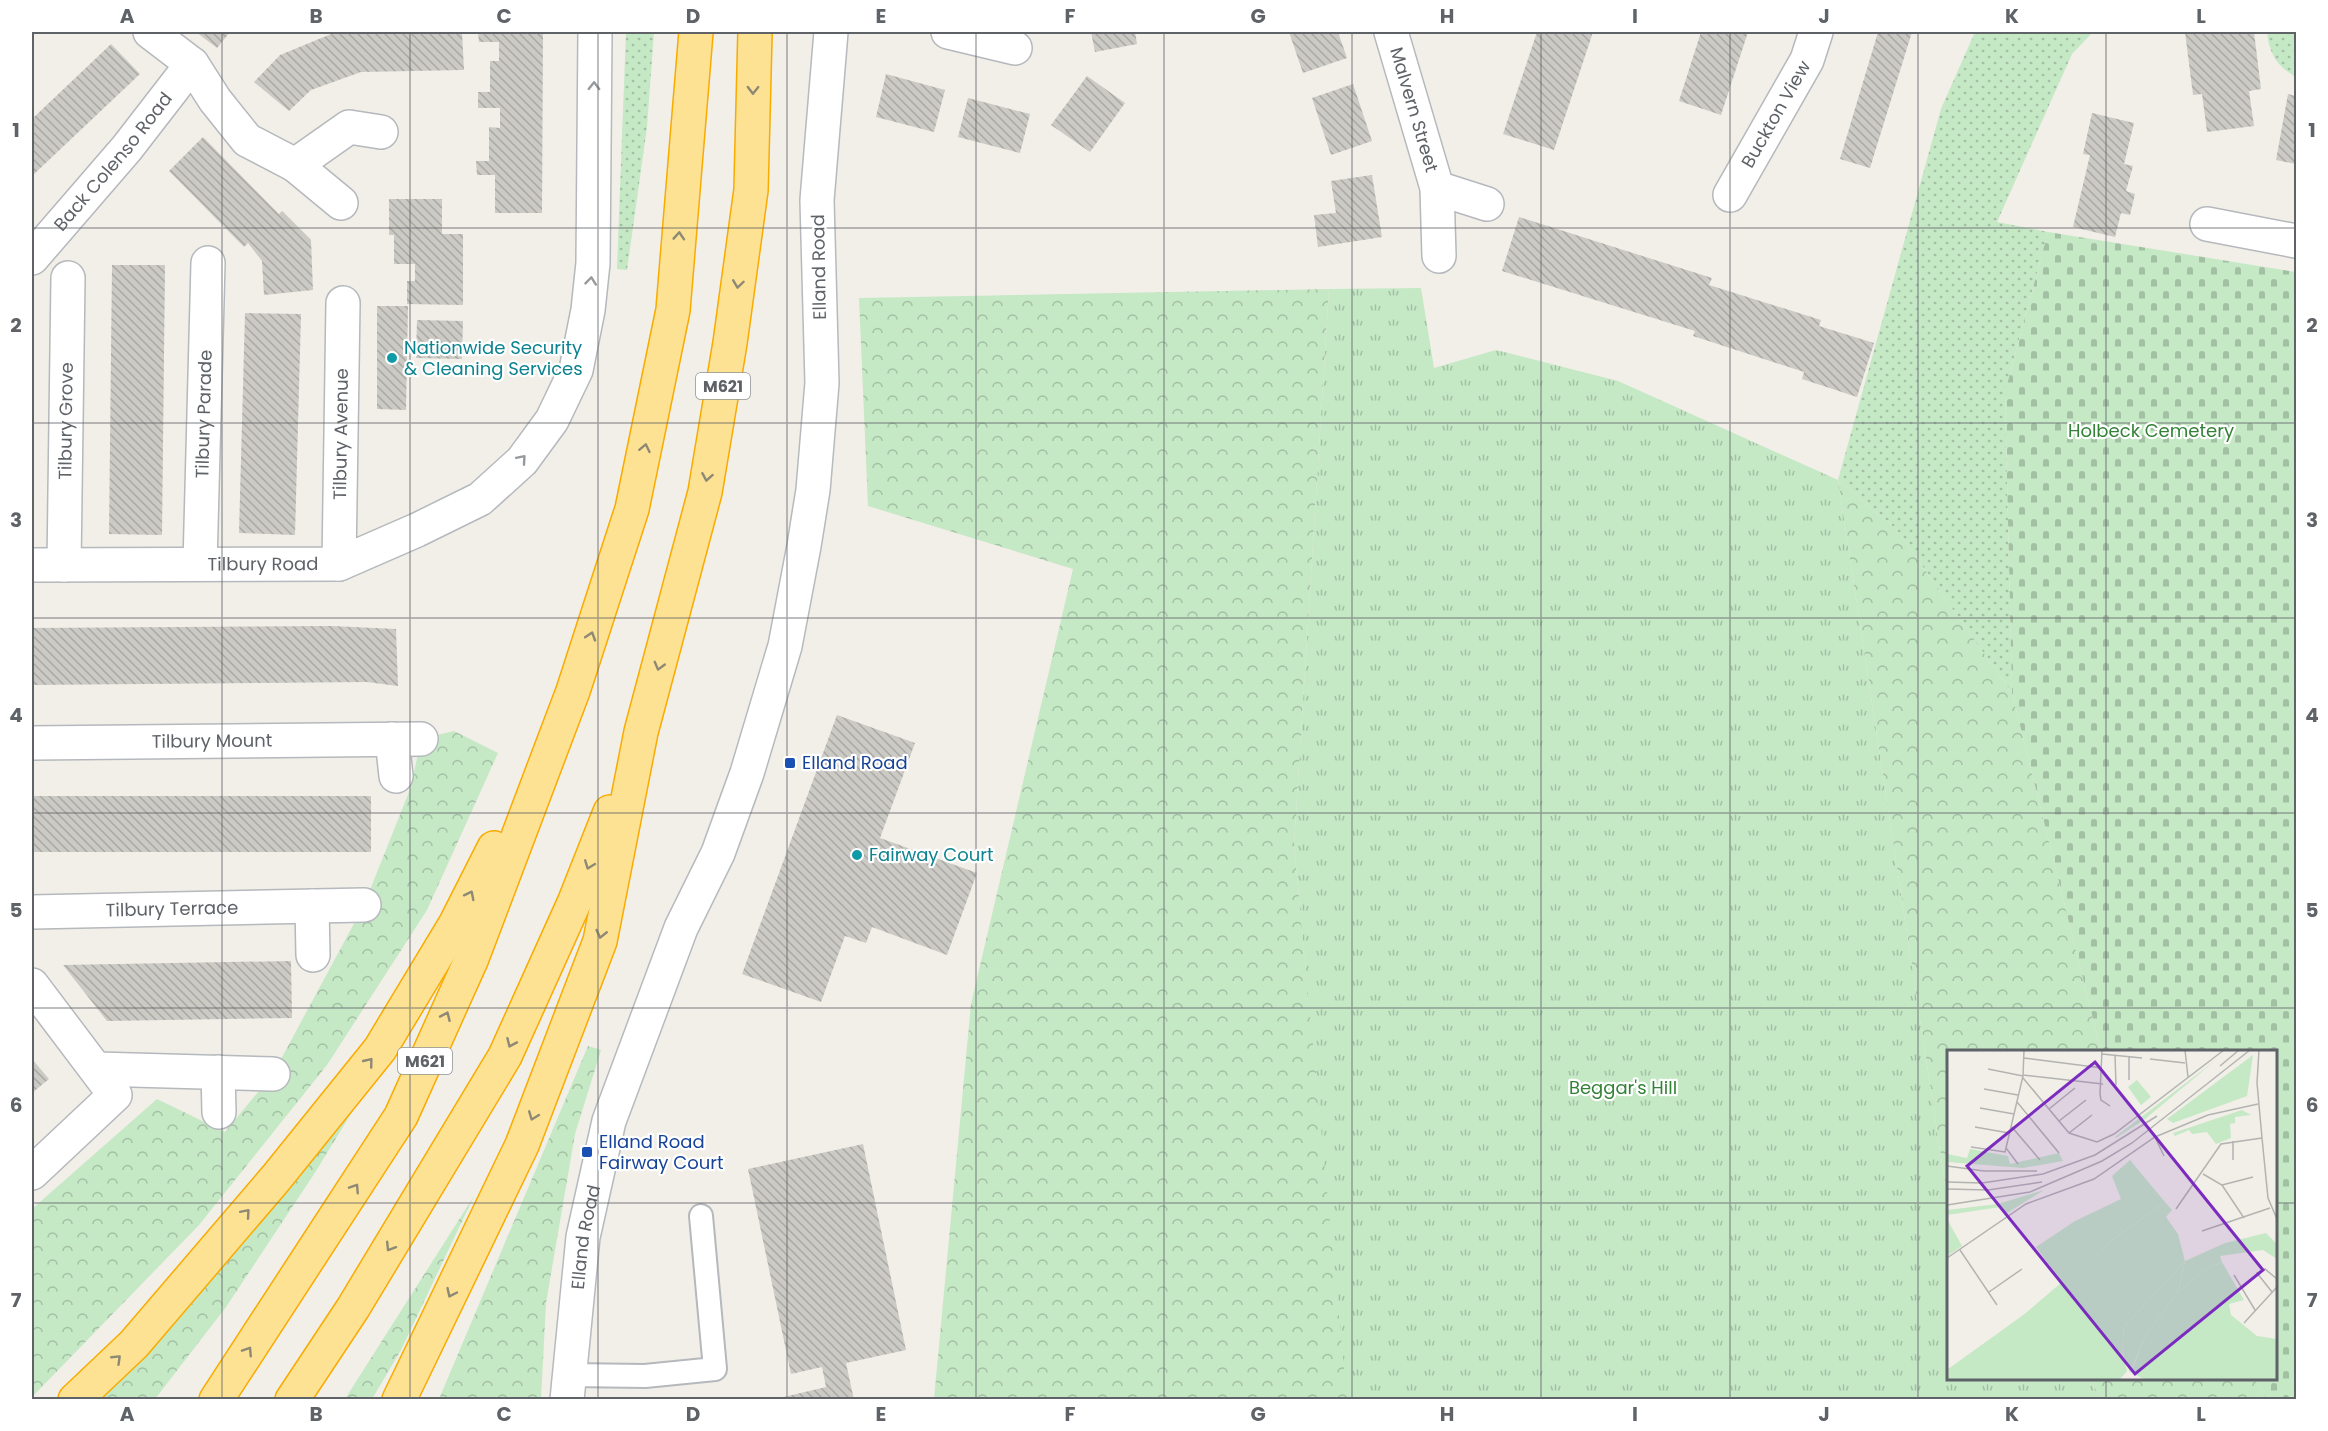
<svg xmlns="http://www.w3.org/2000/svg" width="2328" height="1431" viewBox="0 0 2328 1431" font-family="Poppins,sans-serif">
  <style>
    .grass { fill: url(#grass-dots) }
    .forest { fill: url(#forest-crowns) }
    .cemetery { fill: url(#cemetery-stones) }
    .park { fill: url(#park-tufts) }
    .building { fill: url(#building-back-hatch) }
    .lines { fill: none; stroke-linecap: round; stroke-linejoin: round }
    .lane-casing { stroke: #b5b8bc; stroke-width: 26 }
    .street-casing { stroke: #b5b8bc; stroke-width: 36 }
    .secondary-casing { stroke: #b6babf; stroke-width: 36 }
    .highway-casing { stroke: #f9ab00; stroke-width: 36 }
    .lane { stroke: #fff; stroke-width: 22 }
    .street { stroke: #fff; stroke-width: 33 }
    .secondary { stroke: #fff; stroke-width: 33 }
    .highway { stroke: #fde293; stroke-width: 33 }
    .oneway { stroke: #979a9d }
    .oneway2 { stroke: #8e8975 }
    .grid { fill: none; stroke: #5f6368; stroke-width: 1.5; stroke-opacity: 0.55 }
    .culture-dot { fill: #0f9aa8; stroke: #fff; stroke-width: 2 }
    .transit-dot { fill: #1a4fb4; stroke: #fff; stroke-width: 2 }
    .labels { text-anchor: middle; stroke-width: 4.5; stroke-linejoin: round; paint-order: stroke }
    .shield { fill: #fff; stroke: #8f9295; stroke-width: 1.5 }
    .shield-label { font-size: 16px; font-weight: bold; fill: #5f6368 }
    .street-label { font-size: 18px; fill: #5f6368; stroke: #fff }
    .culture-label { font-size: 18px; fill: #0d838f; stroke: #fff; text-anchor: start }
    .park-label { font-size: 18px; fill: #348238; stroke: #fff }
    .transit-label { font-size: 18px; fill: #164399; stroke: #fff; text-anchor: start }
    .inset-road { fill: none; stroke: #b3b3b1; stroke-width: 1.5 }
    .view { fill: #7b2cbf; fill-opacity: 0.15; stroke: #7b2cbf; stroke-width: 3 }
    .inset-edge { fill: none; stroke: #5f6368; stroke-width: 3 }
    .neatline { fill: none; stroke: #5f6368; stroke-width: 2 }
    .grid-label { font-size: 20px; text-anchor: middle; font-weight: bold; fill: #5f6368 }
  </style>
  <defs>
    <pattern id="grass-dots" width="8" height="8" patternUnits="userSpaceOnUse" patternTransform="scale(1.5)"><rect width="8" height="8" fill="#c5e8c5"/><path d="M2 2h.1M6 6h.1" fill="none" stroke="#a3c0a4" stroke-width="1.8" stroke-linecap="round"/></pattern>
    <pattern id="forest-crowns" width="20" height="18" patternUnits="userSpaceOnUse" patternTransform="scale(1.5)"><rect width="20" height="18" fill="#c5e8c5"/><path d="M2 6a3 3 0 1 1 6 0M12 15a3 3 0 1 1 6 0" fill="none" stroke="#a3c0a4"/></pattern>
    <pattern id="cemetery-stones" width="16" height="16" patternUnits="userSpaceOnUse" patternTransform="scale(1.5)"><rect width="16" height="16" fill="#c5e8c5"/><path d="M2 7V4a2 2 0 0 1 4 0v3zM10 15v-3a2 2 0 0 1 4 0v3z" fill="#a3c0a4"/></pattern>
    <pattern id="park-tufts" width="24" height="20" patternUnits="userSpaceOnUse" patternTransform="scale(1.5)"><rect width="24" height="20" fill="#c5e8c5"/><path d="M3 7l-1-3M5 7V3M7 7l1-3M15 17l-1-3M17 17v-4M19 17l1-3" fill="none" stroke="#a3c0a4"/></pattern>
    <pattern id="building-back-hatch" width="6" height="6" patternUnits="userSpaceOnUse" patternTransform="scale(1.5)"><rect width="6" height="6" fill="#cccac5"/><path d="M-1 5l2 2M0 0l6 6M5-1l2 2" fill="none" stroke="#a9a8a4"/></pattern>
  </defs>
  <rect width="100%" height="100%" fill="#f1efe8"/>
  <!-- grass -->
  <g class="grass">
    <polygon points="626,32 654,32 647,127 627,270 617,269"/>
    <polygon points="1975,32 2093,32 2072,54 1997,222 2048,232 2005,392 2012,693 1896,529 1838,480 1941,109"/>
    <path d="M2267 32H2296V77C2277 67 2269 53 2267 32Z"/>
  </g>
  <!-- forest -->
  <g class="forest">
    <polygon points="1329,289 1294,846 1338,1297 1400,1399 934,1399 971,1004 1073,569 868,506 859,298"/>
    <polygon points="1838,480 1896,529 2012,693 2101,1051 1948,1052 1948,1203"/>
    <polygon points="454,731 498,753 427,910 327,1065 199,1225 32,1397 32,1209 157,1099 225,1132 273,1074 364,905 411,787 421,739"/>
    <polygon points="396,1040 316,1171 226,1307 155,1399 93,1400"/>
    <polygon points="588,1046 601,1050 575,1134 546,1303 541,1399 439,1399"/>
    <polygon points="474,1196 401,1350 372,1399 345,1399"/>
    <polygon points="2085,1379 2254,1379 2266,1399 2106,1399"/>
  </g>
  <!-- cemetery -->
  <polygon class="cemetery" points="2048,232 2296,272 2296,1399 2266,1399 2254,1379 2276,1378 2276,1052 2101,1051 2012,693 2005,392"/>
  <!-- park -->
  <polygon class="park" points="1421,288 1434,368 1496,350 1618,381 1838,480 1948,1203 1948,1378 2085,1379 2106,1399 1347,1399 1294,846 1329,289"/>
  <!-- building -->
  <g class="building">
    <polygon points="196,32 230,32 217,48"/>
    <polygon points="336,32 462,32 464,70 361,72 311,90 289,111 254,82 280,55"/>
    <polygon points="478,32 543,32 542,213 495,213 495,175 477,175 476,161 489,161 489,127 500,128 500,108 478,108 478,92 490,92 490,61 499,61 499,42 479,42"/>
    <polygon points="1091,32 1135,32 1137,44 1095,52"/>
    <polygon points="1289,32 1338,32 1347,58 1303,73"/>
    <polygon points="1537,32 1593,32 1554,150 1503,134"/>
    <polygon points="1701,32 1748,32 1721,115 1679,101"/>
    <polygon points="1878,32 1912,32 1870,168 1840,159"/>
    <polygon points="2185,32 2254,32 2261,89 2249,91 2254,126 2207,132 2202,94 2193,95"/>
    <polygon points="111,44 140,74 32,176 32,119"/>
    <polygon points="886,74 945,90 934,132 876,117"/>
    <polygon points="1087,76 1125,103 1090,152 1051,125"/>
    <polygon points="1353,84 1372,141 1331,155 1312,98"/>
    <polygon points="2288,94 2296,96 2296,164 2276,160"/>
    <polygon points="968,98 1030,114 1020,153 958,137"/>
    <polygon points="2092,113 2134,123 2124,164 2133,166 2126,191 2135,194 2130,215 2121,213 2115,237 2073,227 2090,155 2083,154"/>
    <polygon points="203,137 279,214 282,211 311,240 313,290 264,295 262,261 248,243 244,247 169,171"/>
    <polygon points="1372,175 1382,237 1318,247 1314,215 1336,213 1331,181"/>
    <polygon points="389,199 442,199 442,234 463,234 463,305 407,304 407,281 415,281 415,264 394,264 394,235 389,235"/>
    <polygon points="1519,217 1712,278 1709,285 1821,320 1819,326 1874,343 1857,397 1802,379 1804,372 1693,336 1695,331 1502,271"/>
    <polygon points="112,265 165,265 162,535 109,534"/>
    <polygon points="377,306 408,306 406,410 377,409"/>
    <polygon points="245,313 301,314 295,535 239,533"/>
    <polygon points="417,320 463,321 462,359 416,358"/>
    <polygon points="332,626 396,629 398,686 367,682 32,685 32,628"/>
    <polygon points="837,715 915,743 880,838 977,873 947,955 872,927 866,943 845,936 821,1002 742,974"/>
    <rect x="32" y="796" width="339" height="56"/>
    <polygon points="291,961 292,1018 107,1021 63,965"/>
    <polygon points="32,1059 49,1079 32,1093"/>
    <polygon points="863,1144 906,1350 846,1363 854,1400 771,1400 826,1387 822,1367 791,1374 748,1169"/>
  </g>
  <g class="lines">
    <!-- lane casing -->
    <g class="lane-casing">
      <polyline id="lane" points="569,1375 645,1376 715,1369 701,1216"/>
    </g>
    <!-- street casing -->
    <g class="street-casing">
      <g id="street">
        <polyline points="150,32 192,64 215,100 247,140 295,165 349,127 381,132"/>
        <polyline points="948,32 1015,48"/>
        <path id="s1" d="M1391 32 1437 188 1439 256"/>
        <polyline points="295,165 341,203"/>
        <polyline points="1437,188 1487,204"/>
        <path id="s2" d="M1730 195 1807 60 1816 32"/>
        <polyline points="2207,224 2296,241"/>
        <path id="s3" d="M32 258 127 148 192 64"/>
        <path id="s4" d="M200 564 208 263"/>
        <path id="s5" d="M339 564 343 303"/>
        <path id="s6" d="M32 565 339 564 417 530 480 499 522 461 552 420 576 370 588 310 593 263 595 32"/>
        <path id="s7" d="M64 565 68 278"/>
        <polyline points="392,739 396,776"/>
        <path id="s8" d="M32 743 421 739"/>
        <polyline points="312,906 313,955"/>
        <path id="s9" d="M32 912 364 905"/>
        <polyline points="32,985 115,1095 32,1173"/>
        <polyline points="97,1069 273,1074"/>
        <polyline points="218,1072 219,1112"/>
      </g>
    </g>
    <!-- secondary casing -->
    <g class="secondary-casing">
      <g id="secondary">
        <path id="s10" d="M567 1400 583 1237 609 1121 681 928 718 853 747 773 785 646 804 546 813 490 822 383 817 200 831 32"/>
      </g>
    </g>
    <!-- highway casing -->
    <g class="highway-casing">
      <g id="highway">
        <polyline points="75,1400 134,1344 276,1178 380,1049 456,923 494,848"/>
        <polyline points="216,1400 401,1116 472,958 573,691 632,509 673,310 696,32"/>
        <polyline points="292,1400 353,1308 505,1056 574,903 610,812"/>
        <polyline points="399,1400 522,1145 600,941 641,732 705,492 730,343 751,190 755,32"/>
      </g>
    </g>
    <!-- lane -->
    <use href="#lane" class="lane"/>
    <!-- street -->
    <use href="#street" class="street"/>
    <!-- secondary -->
    <use href="#secondary" class="secondary"/>
    <!-- highway -->
    <use href="#highway" class="highway"/>
  </g>
  <!-- one-way arrows -->
  <defs><path id="oneway-chevron" d="M-2-3.5L2.5 0L-2 3.5" fill="none" stroke-width="1.6" stroke-linecap="round" stroke-linejoin="round" transform="scale(1.5)"/></defs>
  <g class="oneway">
    <use href="#oneway-chevron" transform="translate(594 86) rotate(-89)"/>
    <use href="#oneway-chevron" transform="translate(591 281) rotate(-84)"/>
    <use href="#oneway-chevron" transform="translate(522 459) rotate(-49)"/>
  </g>
  <g class="oneway2">
    <use href="#oneway-chevron" transform="translate(753 90) rotate(91)"/>
    <use href="#oneway-chevron" transform="translate(679 236) rotate(-86)"/>
    <use href="#oneway-chevron" transform="translate(738 284) rotate(98)"/>
    <use href="#oneway-chevron" transform="translate(645 448) rotate(-78)"/>
    <use href="#oneway-chevron" transform="translate(707 477) rotate(100)"/>
    <use href="#oneway-chevron" transform="translate(591 636) rotate(-72)"/>
    <use href="#oneway-chevron" transform="translate(659 666) rotate(105)"/>
    <use href="#oneway-chevron" transform="translate(589 865) rotate(111)"/>
    <use href="#oneway-chevron" transform="translate(470 895) rotate(-63)"/>
    <use href="#oneway-chevron" transform="translate(601 934) rotate(103)"/>
    <use href="#oneway-chevron" transform="translate(446 1016) rotate(-66)"/>
    <use href="#oneway-chevron" transform="translate(511 1043) rotate(114)"/>
    <use href="#oneway-chevron" transform="translate(369 1062) rotate(-51)"/>
    <use href="#oneway-chevron" transform="translate(533 1116) rotate(111)"/>
    <use href="#oneway-chevron" transform="translate(355 1188) rotate(-57)"/>
    <use href="#oneway-chevron" transform="translate(246 1213) rotate(-49)"/>
    <use href="#oneway-chevron" transform="translate(390 1247) rotate(122)"/>
    <use href="#oneway-chevron" transform="translate(451 1293) rotate(115)"/>
    <use href="#oneway-chevron" transform="translate(248 1351) rotate(-57)"/>
    <use href="#oneway-chevron" transform="translate(117 1359) rotate(-44)"/>
  </g>
  <!-- grid -->
  <path class="grid" d="M222 32V1400M410 32V1400M598 32V1400M787 32V1400M976 32V1400M1164 32V1400M1352 32V1400M1541 32V1400M1730 32V1400M1918 32V1400M2106 32V1052M32 228H2296M32 423H2296M32 618H2296M32 813H2296M32 1008H2296M32 1203H1948M2276 1203H2296M2106 1378V1400"/>
  <!-- markers -->
  <g class="culture-dot">
    <circle cx="392" cy="358" r="6"/>
    <circle cx="857" cy="855" r="6"/>
  </g>
  <g class="transit-dot">
    <rect x="784" y="757" width="12" height="12" rx="3"/>
    <rect x="581" y="1146" width="12" height="12" rx="3"/>
  </g>
  <g class="labels">
    <!-- shield labels -->
    <g class="shield">
      <rect x="696" y="373" width="54" height="26" rx="4.5"/>
      <rect x="398" y="1048" width="54" height="26" rx="4.5"/>
    </g>
    <g class="shield-label">
      <text x="723" y="392">M621</text>
      <text x="425" y="1067">M621</text>
    </g>
    <!-- street labels -->
    <g class="street-label">
      <text dy="6" stroke="none"><textPath href="#s1" startOffset="81">Malvern Street</textPath></text>
      <text dy="6" stroke="none"><textPath href="#s2" startOffset="93">Buckton View</textPath></text>
      <text dy="6" stroke="none"><textPath href="#s3" startOffset="126">Back Colenso Road</textPath></text>
      <text transform="translate(819 267) rotate(-91)" y="6">Elland Road</text>
      <text dy="6" stroke="none"><textPath href="#s4" startOffset="150">Tilbury Parade</textPath></text>
      <text dy="6" stroke="none"><textPath href="#s7" startOffset="144">Tilbury Grove</textPath></text>
      <text dy="6" stroke="none"><textPath href="#s5" startOffset="130">Tilbury Avenue</textPath></text>
      <text dy="6" stroke="none"><textPath href="#s6" startOffset="231">Tilbury Road</textPath></text>
      <text dy="6" stroke="none"><textPath href="#s8" startOffset="180">Tilbury Mount</textPath></text>
      <text dy="6" stroke="none"><textPath href="#s9" startOffset="140">Tilbury Terrace</textPath></text>
      <text dy="6" stroke="none"><textPath href="#s10" startOffset="164">Elland Road</textPath></text>
    </g>
    <!-- culture labels -->
    <g class="culture-label">
      <text x="404" y="354">Nationwide Security<tspan x="404" dy="21">&amp; Cleaning Services</tspan></text>
      <text x="869" y="861">Fairway Court</text>
    </g>
    <!-- park labels -->
    <g class="park-label">
      <text x="2151" y="437">Holbeck Cemetery</text>
      <text x="1623" y="1094">Beggar's Hill</text>
    </g>
    <!-- transit labels -->
    <g class="transit-label">
      <text x="802" y="769">Elland Road</text>
      <text x="599" y="1148">Elland Road<tspan x="599" dy="21">Fairway Court</tspan></text>
    </g>
  </g>
  <!-- overview -->
  <g transform="translate(1947 1050)">
    <rect width="330" height="330" fill="#f1efe8"/>
    <path d="M269 10 198 69 169 88 168 87ZM295 60 304 65 288 67V73L283 74 284 88 269 94 260 82 245 84 242 80 228 86 226 83ZM319 183 330 194V209L316 200 273 206 275 212 258 220 231 242 238 211 278 193Z" fill="#c5e8c5"/>
    <path d="M306 5 300 46 226 73 220 69ZM23 99 61 106 63 114 112 103 116 111 76 118 0 112V104L20 108ZM183 110 218 152 166 189 129 225 123 241 0 330V320L73 268 115 232 89 197 128 171 174 149 165 126ZM97 140 60 163 53 157 0 165V160L51 154ZM0 169 15 196 0 206ZM238 211 231 242 199 284 183 323 175 302 177 277Z" fill="#c5e8c5"/>
    <path d="M275 212 297 250 282 254 284 265 310 286 330 289V330H198L184 322 199 284 231 242 258 220Z" fill="#c5e8c5"/>
    <path d="M218 152 225 160 219 167 231 184 238 211 177 277 175 302 180 321 172 330H83L71 316 53 330H0V320L118 235 166 189Z" fill="#c5e8c5"/>
    <path d="M190 30 204 47 194 55 181 37ZM71 315 83 330H53Z" fill="#c5e8c5"/>
    <path class="inset-road" d="M155 0 153 44 154 50 163 56M238 0 241 27M312 0 310 33 315 88 321 148 330 169M155 4 195 8M168 5 169 35M182 7V30M77 8 155 18M203 9 238 13M273 16 292 0M41 19 76 26M76 25 156 34M76 28 122 83 150 92 167 84 277 0M37 39 71 45M70 52 112 103M33 58 67 64M102 59 128 38M112 71 139 50M64 76 93 110M28 77 62 83M122 83 145 65M208 87 217 106M24 97 58 102 59 98M59 98 76 26 77 0M59 98 71 114M286 110V91M0 116 37 121H90M256 124 275 135 297 168M0 132 35 133 96 124 148 105 210 66M275 135 306 127M0 139 41 140 95 132M0 155 83 142 155 111 185 93 303 0M229 159 274 94 315 88M255 181 323 158M13 200 50 255M0 208 79 154 147 129 208 87 261 65 311 54M287 225 308 260M42 242 75 219M325 242 310 223 318 219 330 229M297 273 330 237"/>
    <path class="view" d="M148 12 316 220 188 324 20 116Z"/>
    <rect width="330" height="330" class="inset-edge"/>
  </g>
  <!-- border -->
  <rect width="2328" height="1431" fill="none" stroke="#ffffff" stroke-width="66"/>
  <rect x="33" y="33" width="2262" height="1365" class="neatline"/>
  <g class="grid-label">
    <text x="127" y="23">A</text>
    <text x="316" y="23">B</text>
    <text x="504" y="23">C</text>
    <text x="693" y="23">D</text>
    <text x="881" y="23">E</text>
    <text x="1070" y="23">F</text>
    <text x="1258" y="23">G</text>
    <text x="1447" y="23">H</text>
    <text x="1635" y="23">I</text>
    <text x="1824" y="23">J</text>
    <text x="2012" y="23">K</text>
    <text x="2201" y="23">L</text>
    <text x="16" y="137">1</text>
    <text x="2312" y="137">1</text>
    <text x="16" y="332">2</text>
    <text x="2312" y="332">2</text>
    <text x="16" y="527">3</text>
    <text x="2312" y="527">3</text>
    <text x="16" y="722">4</text>
    <text x="2312" y="722">4</text>
    <text x="16" y="917">5</text>
    <text x="2312" y="917">5</text>
    <text x="16" y="1112">6</text>
    <text x="2312" y="1112">6</text>
    <text x="16" y="1307">7</text>
    <text x="2312" y="1307">7</text>
    <text x="127" y="1421">A</text>
    <text x="316" y="1421">B</text>
    <text x="504" y="1421">C</text>
    <text x="693" y="1421">D</text>
    <text x="881" y="1421">E</text>
    <text x="1070" y="1421">F</text>
    <text x="1258" y="1421">G</text>
    <text x="1447" y="1421">H</text>
    <text x="1635" y="1421">I</text>
    <text x="1824" y="1421">J</text>
    <text x="2012" y="1421">K</text>
    <text x="2201" y="1421">L</text>
  </g>
</svg>
